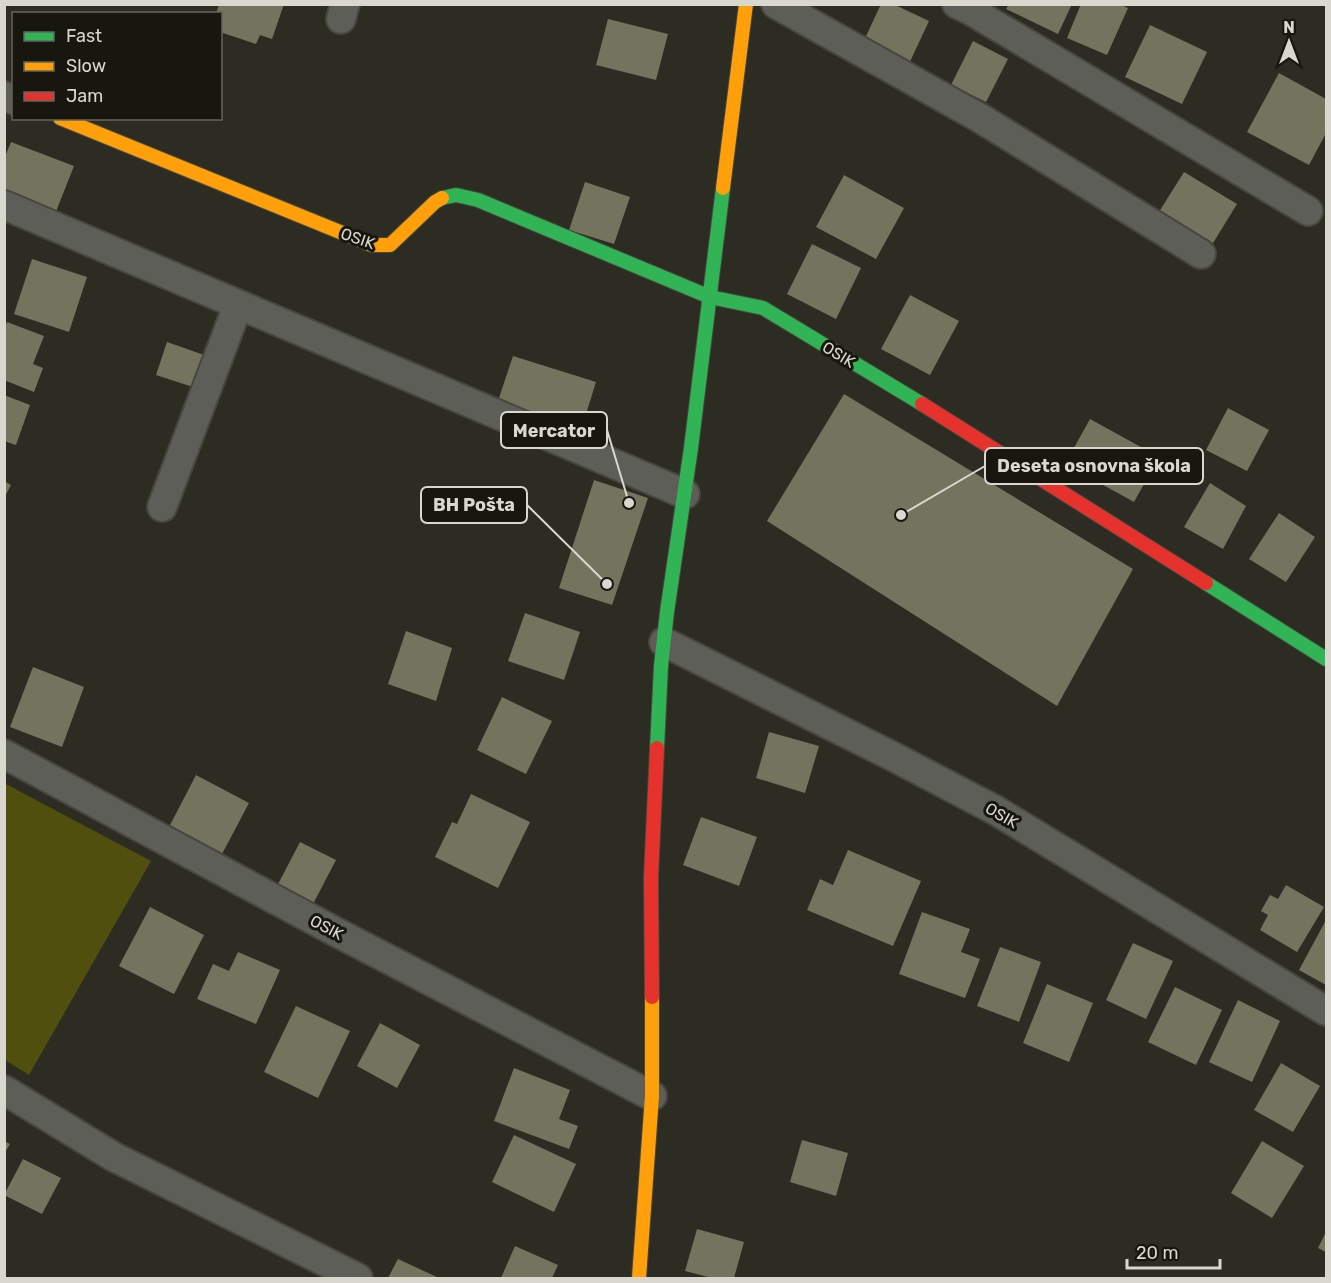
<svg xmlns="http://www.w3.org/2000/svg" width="1331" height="1283" viewBox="0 0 1331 1283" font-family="Rubik,sans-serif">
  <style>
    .green { fill: #504f0d }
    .building { fill: #74735e }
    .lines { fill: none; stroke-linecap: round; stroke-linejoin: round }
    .street-casing { stroke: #47473f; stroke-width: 32 }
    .fast-casing { stroke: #47473f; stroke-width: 16 }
    .slow-casing { stroke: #47473f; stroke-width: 16 }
    .jam-casing { stroke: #47473f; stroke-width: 16 }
    .street { stroke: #5e5e58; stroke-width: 28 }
    .fast { stroke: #30b455; stroke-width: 14 }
    .slow { stroke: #ff9f0a; stroke-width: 14 }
    .jam { stroke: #e5322d; stroke-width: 14 }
    .labels { text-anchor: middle; stroke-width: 6; stroke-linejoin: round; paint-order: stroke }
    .street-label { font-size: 16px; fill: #d8d8ce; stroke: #171710 }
    .leader { fill: none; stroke: #d8d8ce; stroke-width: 2 }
    .callout-dot { fill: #d8d8ce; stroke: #171710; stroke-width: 2 }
    .callout { fill: #171710; stroke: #d8d8ce; stroke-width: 2 }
    .callout-label { font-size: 18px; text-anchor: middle; font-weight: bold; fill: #d8d8ce }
  </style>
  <rect width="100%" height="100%" fill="#2c2c23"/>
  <!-- green -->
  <polygon class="green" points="4,783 151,861 29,1075 5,1060"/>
  <!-- building -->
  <g class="building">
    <polygon points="219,4 284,4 272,39 260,35 256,44 220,32 220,14 216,14"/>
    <polygon points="881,4 893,4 929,21 907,68 861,47"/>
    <polygon points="1009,4 1072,4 1058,34 1006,9"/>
    <polygon points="1081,4 1119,4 1128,8 1107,55 1067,38"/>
    <polygon points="608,19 668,34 656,80 596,65"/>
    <polygon points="1150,25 1207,52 1182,104 1125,77"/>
    <polygon points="973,41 1008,59 986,102 951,85"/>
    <polygon points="1279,73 1326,99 1326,133 1309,165 1247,132"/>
    <polygon points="11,142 74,166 55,214 4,194 4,159"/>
    <polygon points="1184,172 1237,204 1210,248 1157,215"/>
    <polygon points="844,175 904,208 876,259 816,227"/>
    <polygon points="585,182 630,197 614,244 569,230"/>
    <polygon points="812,244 861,268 836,319 787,294"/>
    <polygon points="32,259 87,277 69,332 14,314"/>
    <polygon points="910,295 959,321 930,375 881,349"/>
    <polygon points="7,322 44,336 33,364 43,368 34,392 4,380 4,329"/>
    <polygon points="167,342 207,356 196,388 156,375"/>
    <polygon points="513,356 596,382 580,433 496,407"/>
    <polygon points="844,394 1133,569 1057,706 767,521"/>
    <polygon points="4,395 30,405 16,445 4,441"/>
    <polygon points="1228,408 1269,430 1247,471 1206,450"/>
    <polygon points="1090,419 1159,457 1134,502 1065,464"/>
    <polygon points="594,480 648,498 612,605 559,588"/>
    <polygon points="4,481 11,485 4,498"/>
    <polygon points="1210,483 1246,506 1223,549 1184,527"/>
    <polygon points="1279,513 1315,537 1286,582 1249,559"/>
    <polygon points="525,613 580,632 564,680 508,661"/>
    <polygon points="406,631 452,648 436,701 388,684"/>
    <polygon points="33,667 84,687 62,747 10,727"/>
    <polygon points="502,697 552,721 526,774 477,750"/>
    <polygon points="769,732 819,746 805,793 756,778"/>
    <polygon points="196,775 249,803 222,854 169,827"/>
    <polygon points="471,794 530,822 498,888 435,857 452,822 457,824"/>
    <polygon points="701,817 757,837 739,886 683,865"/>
    <polygon points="300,842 336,860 312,906 276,888"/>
    <polygon points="848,850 921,881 893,946 807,910 820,879 833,885"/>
    <polygon points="1286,885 1324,907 1297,952 1260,930 1268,915 1261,911 1270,895 1278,899"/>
    <polygon points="150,907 204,935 174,994 119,966"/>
    <polygon points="922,912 970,929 961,952 980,959 965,998 899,974"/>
    <polygon points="1326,920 1326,985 1299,970"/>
    <polygon points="1133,943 1173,961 1146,1019 1106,1000"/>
    <polygon points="1000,947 1041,962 1019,1022 977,1006"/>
    <polygon points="238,952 280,970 256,1024 197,999 213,964 229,971"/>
    <polygon points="1047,984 1093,1003 1069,1062 1023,1043"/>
    <polygon points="1175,987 1222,1010 1196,1065 1148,1042"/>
    <polygon points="1238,1000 1280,1021 1252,1082 1209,1062"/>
    <polygon points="296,1006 350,1031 318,1098 264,1072"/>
    <polygon points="380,1023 420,1045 397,1088 357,1066"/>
    <polygon points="1281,1063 1320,1086 1293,1132 1254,1110"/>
    <polygon points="514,1068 570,1090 559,1119 578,1126 569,1149 494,1121"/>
    <polygon points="514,1135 576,1164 554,1212 492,1182"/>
    <polygon points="802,1140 848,1153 836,1196 790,1182"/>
    <polygon points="4,1141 10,1144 4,1154"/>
    <polygon points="1262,1141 1304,1166 1272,1218 1231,1193"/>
    <polygon points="23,1159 61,1178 42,1214 4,1195"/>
    <polygon points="697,1229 744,1242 734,1278 712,1278 685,1271"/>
    <polygon points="1326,1232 1326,1252 1318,1248"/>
    <polygon points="515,1246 558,1265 552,1278 501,1278"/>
    <polygon points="398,1259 439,1278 388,1278"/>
  </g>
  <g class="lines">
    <!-- street casing -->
    <g class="street-casing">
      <g id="street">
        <polyline points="776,4 980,118 1201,254"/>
        <polyline points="957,4 970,10 1308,211"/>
        <polyline points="341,19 345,4"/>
        <polyline points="4,96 14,100"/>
        <polyline points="4,205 685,494"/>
        <polyline points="162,507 238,305"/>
        <polyline points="664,642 894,757 995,810 1326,1011"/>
        <polyline points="4,754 336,932 652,1096"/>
        <polyline points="4,1090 114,1157 358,1278"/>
      </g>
    </g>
    <!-- fast casing -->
    <g class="fast-casing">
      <g id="fast">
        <polyline points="442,198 456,195 478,200 710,297 763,308 922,404"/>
        <polyline points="1206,583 1326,659"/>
        <polyline points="657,748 661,666 667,612 691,448 723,188"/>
      </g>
    </g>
    <!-- slow casing -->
    <g class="slow-casing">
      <g id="slow">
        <polyline points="60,118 372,245 390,245 435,202 442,198"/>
        <polyline points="723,188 746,4"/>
        <polyline points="639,1278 652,1096 652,997"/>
      </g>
    </g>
    <!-- jam casing -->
    <g class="jam-casing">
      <g id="jam">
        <polyline points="922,404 1206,583"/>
        <polyline points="652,997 651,877 657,748"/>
      </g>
    </g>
    <!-- street -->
    <use href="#street" class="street"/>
    <!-- fast -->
    <use href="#fast" class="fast"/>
    <!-- slow -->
    <use href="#slow" class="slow"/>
    <!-- jam -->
    <use href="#jam" class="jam"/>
  </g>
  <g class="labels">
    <!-- street labels -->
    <g class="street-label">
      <text transform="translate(358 238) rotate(19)" y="6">OSIK</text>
      <text transform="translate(839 354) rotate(31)" y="6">OSIK</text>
      <text transform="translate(1002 815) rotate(30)" y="6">OSIK</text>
      <text transform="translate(327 927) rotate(28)" y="6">OSIK</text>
    </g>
  </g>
  <!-- callouts -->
  <path class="leader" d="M629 503L607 430M901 515L985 466M607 584L527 505"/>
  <g class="callout-dot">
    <circle cx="629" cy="503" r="6"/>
    <circle cx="901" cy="515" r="6"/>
    <circle cx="607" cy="584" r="6"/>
  </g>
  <g class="callout">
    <rect x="501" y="412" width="106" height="36" rx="6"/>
    <rect x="985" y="448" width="218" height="36" rx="6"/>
    <rect x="421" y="487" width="106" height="36" rx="6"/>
  </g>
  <g class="callout-label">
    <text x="554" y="437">Mercator</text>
    <text x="1094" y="472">Deseta osnovna škola</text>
    <text x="474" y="511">BH Pošta</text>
  </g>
  <!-- border -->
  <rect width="1331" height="1283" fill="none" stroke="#d8d8ce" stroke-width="12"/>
  <!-- legend -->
  <rect x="12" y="12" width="210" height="108" fill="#171710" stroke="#64645c" stroke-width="1.5"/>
  <rect x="24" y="32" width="30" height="9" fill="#30b455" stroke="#64645c" stroke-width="1.5"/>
  <text x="66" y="42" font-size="18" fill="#d8d8ce">Fast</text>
  <rect x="24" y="62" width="30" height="9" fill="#ff9f0a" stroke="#64645c" stroke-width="1.5"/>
  <text x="66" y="72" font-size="18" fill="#d8d8ce">Slow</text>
  <rect x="24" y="92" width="30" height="9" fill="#e5322d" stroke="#64645c" stroke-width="1.5"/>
  <text x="66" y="102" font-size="18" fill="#d8d8ce">Jam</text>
  <!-- north arrow -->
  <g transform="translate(1289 42)" stroke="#171710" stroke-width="4.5" paint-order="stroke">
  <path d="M0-4.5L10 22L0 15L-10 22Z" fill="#d8d8ce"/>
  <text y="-9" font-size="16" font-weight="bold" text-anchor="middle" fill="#d8d8ce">N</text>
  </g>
  <!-- scale -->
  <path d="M1127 1259v9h93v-9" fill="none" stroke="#d8d8ce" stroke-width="3"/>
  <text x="1136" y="1259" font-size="18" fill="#d8d8ce" stroke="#171710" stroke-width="4.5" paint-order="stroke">20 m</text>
</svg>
